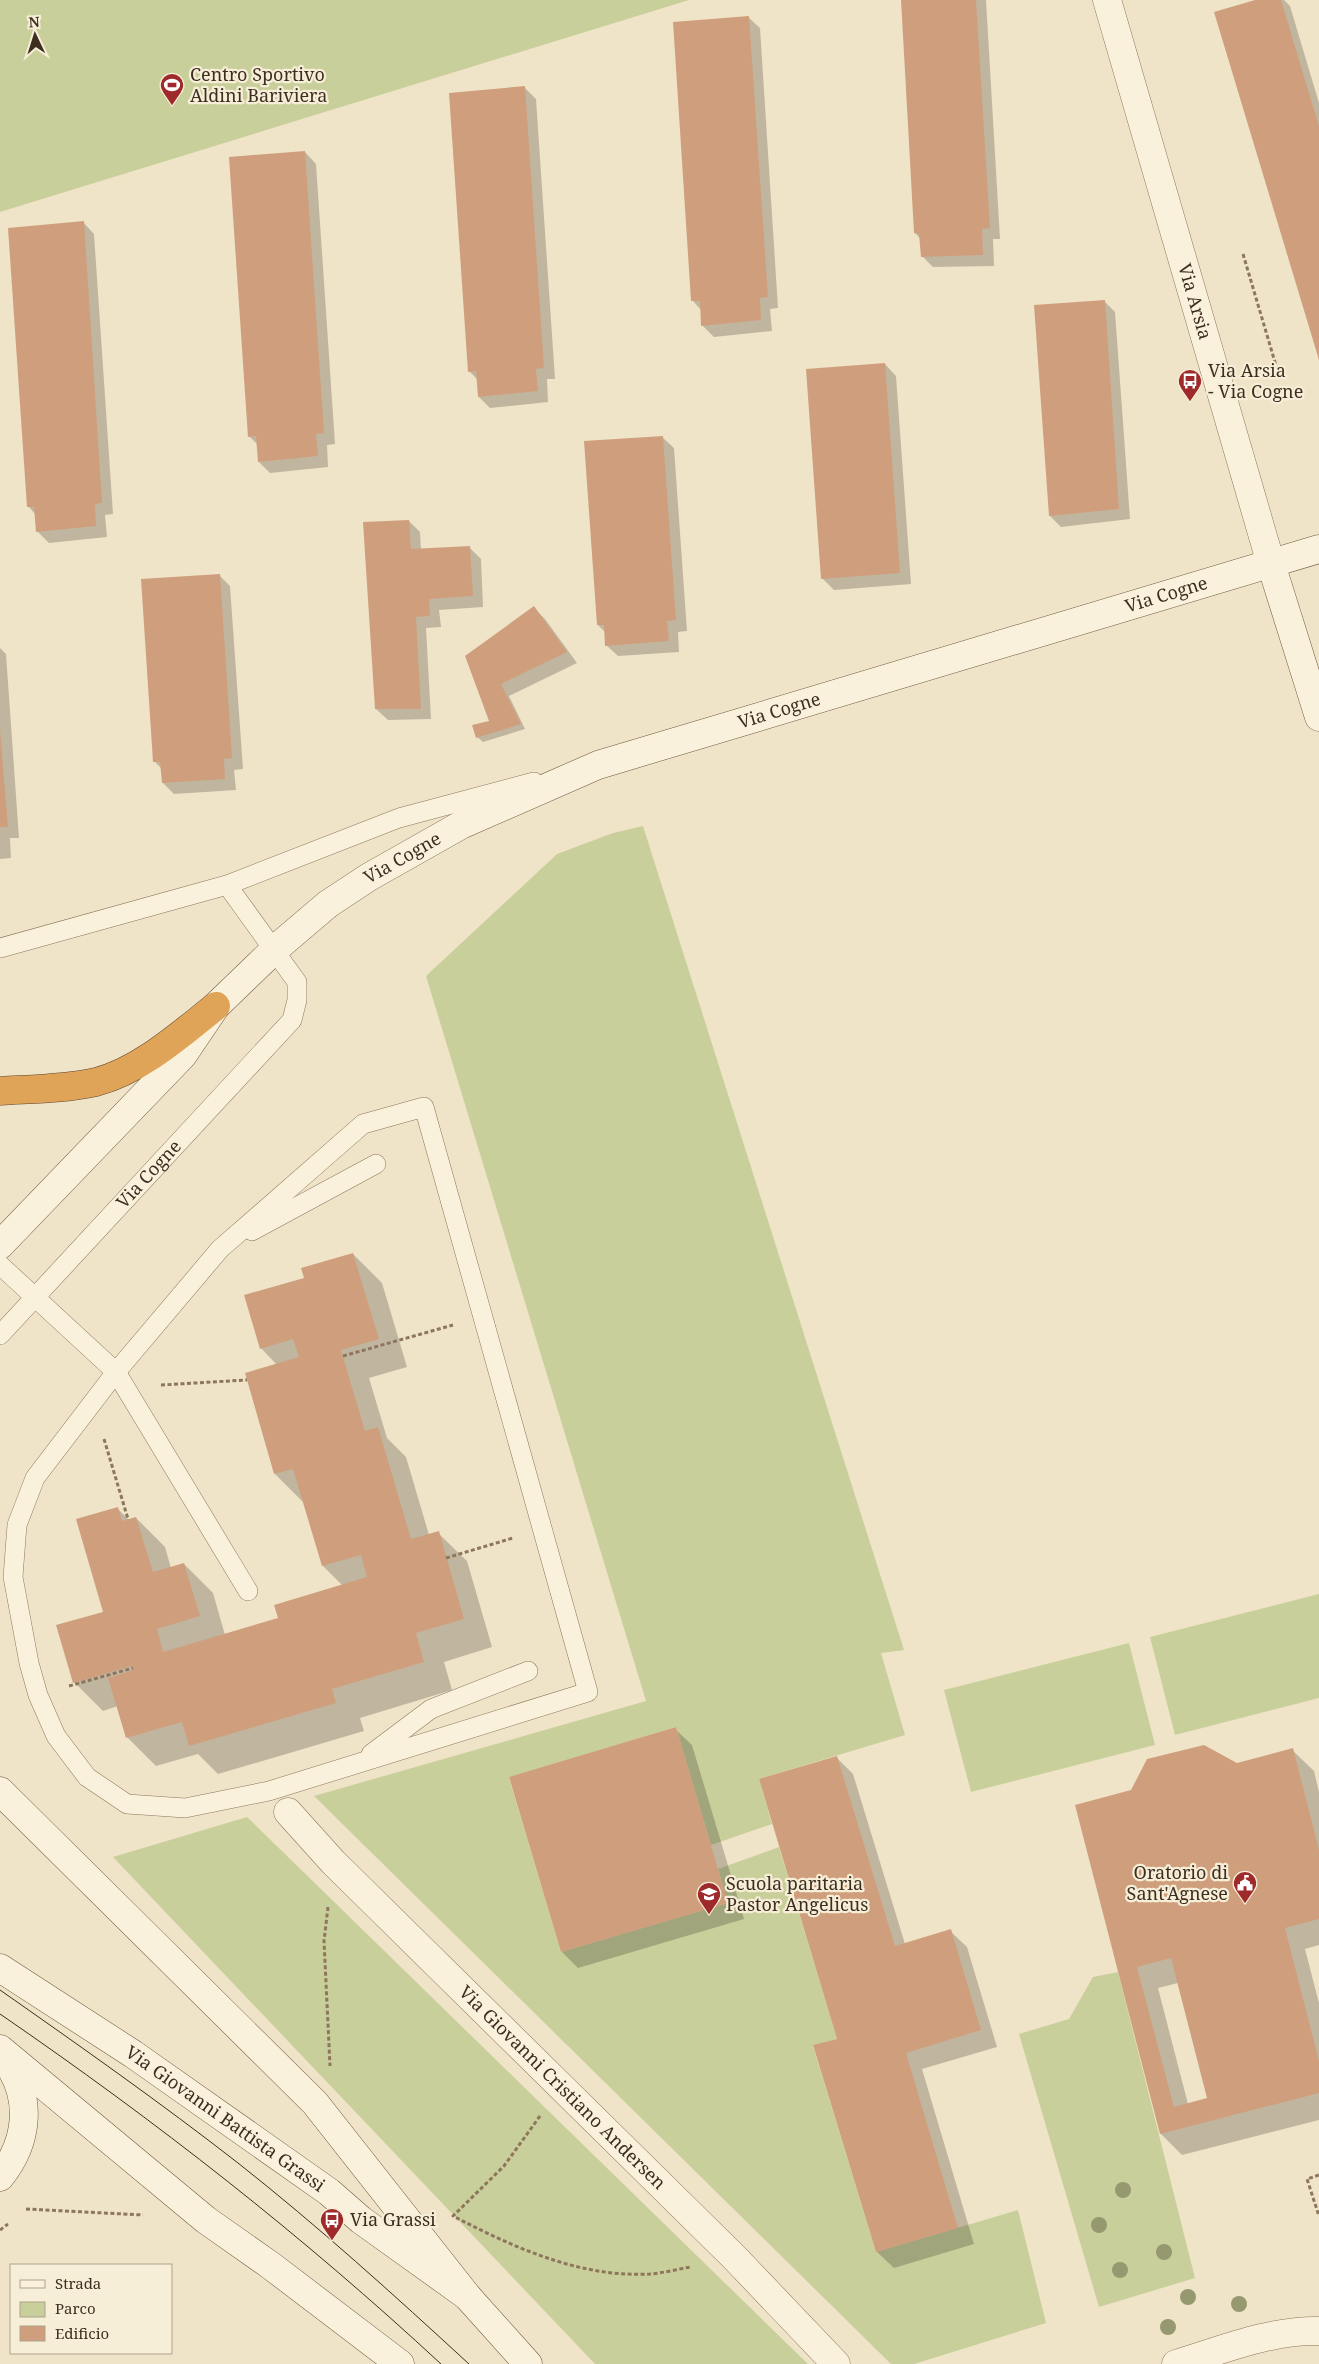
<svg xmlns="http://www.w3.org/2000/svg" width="1319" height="2364" viewBox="0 0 1319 2364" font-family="'Noto Serif',serif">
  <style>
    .green { fill: #c9cf9b }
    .shadow { fill: #0003; fill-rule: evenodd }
    .building { fill: #cf9f7d; fill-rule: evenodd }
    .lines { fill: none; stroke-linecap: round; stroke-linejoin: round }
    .lane-casing { stroke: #8d765c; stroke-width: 20 }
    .street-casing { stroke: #8d765c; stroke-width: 29 }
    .secondary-casing { stroke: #6f573f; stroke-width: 29 }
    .highway-casing { stroke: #5b4430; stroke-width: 29 }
    .path { stroke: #8d765c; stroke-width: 3; stroke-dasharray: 4 2.5; stroke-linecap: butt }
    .lane { stroke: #faf1dc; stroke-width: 19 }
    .street { stroke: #faf1dc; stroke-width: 28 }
    .secondary { stroke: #faf1dc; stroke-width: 28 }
    .highway { stroke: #e0a458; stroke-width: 28 }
    .tram { stroke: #3d2e20; stroke-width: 1 }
    .tree { fill: #96986f }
    .labels { text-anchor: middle; stroke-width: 4.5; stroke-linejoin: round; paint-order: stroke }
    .poi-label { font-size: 18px; fill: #3d2e20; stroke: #f7eed8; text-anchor: start }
    .street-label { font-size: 18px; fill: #3d2e20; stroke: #f7eed8 }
  </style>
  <rect width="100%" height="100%" fill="#f0e4c8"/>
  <!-- green -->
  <g class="green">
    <polygon points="0,0 689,0 0,212"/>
    <polygon points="643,826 904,1650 881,1653 905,1735 759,1779 772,1824 711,1845 676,1727 509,1778 561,1952 728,1903 718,1869 779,1847 837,2039 813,2046 876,2252 1018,2210 1046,2323 914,2364 891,2364 314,1796 646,1701 426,976 557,854 613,833"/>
    <polygon points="1319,1594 1319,1698 1175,1735 1150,1637"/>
    <polygon points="1129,1643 1155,1745 971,1792 944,1690"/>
    <polygon points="247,1817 808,2364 595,2364 113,1857"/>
    <polygon points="1118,1972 1195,2278 1099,2307 1019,2034 1069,2019 1093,1977"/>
  </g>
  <!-- shadow -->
  <g class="shadow">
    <polygon points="902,0 986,0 1000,239 993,239 994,266 933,267 922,256 921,239 915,233"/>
    <polygon points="1260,0 1284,0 1290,6 1319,103 1319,358"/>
    <polygon points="748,17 760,28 778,308 770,309 772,331 714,337 703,326 701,310 693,301"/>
    <polygon points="525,88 536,99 555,379 547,379 548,402 490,408 479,397 478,380 469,371"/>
    <polygon points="305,152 316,164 335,444 327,445 328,467 270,473 259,462 258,445 249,436"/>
    <polygon points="83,222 94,234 113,514 105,515 107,537 49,543 37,531 36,515 28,506"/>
    <polygon points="1104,301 1115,312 1130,519 1061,527 1050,516"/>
    <polygon points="885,364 896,376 911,584 834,590 822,578"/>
    <polygon points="662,437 674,448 687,631 678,632 679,652 618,656 606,645 605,632 598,625"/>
    <polygon points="409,521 420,532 421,550 470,548 481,559 483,607 439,610 441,627 426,628 431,719 388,720 376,709"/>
    <polygon points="219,575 230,586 243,769 234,770 236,790 174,794 163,783 162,769 155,762"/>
    <polygon points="534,608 545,619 577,663 509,696 525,729 483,742 477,737 490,722 467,657"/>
    <polygon points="0,648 6,654 19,838 10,838 11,858 0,859"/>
    <polygon points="353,1254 382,1283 407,1367 369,1378 387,1438 406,1457 429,1535 438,1533 467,1561 492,1647 444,1662 452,1690 360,1718 364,1731 218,1774 198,1754 156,1766 128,1738 118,1706 103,1711 74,1682 105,1613 117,1508 129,1520 136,1518 165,1547 171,1568 184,1564 213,1593 225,1635 280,1618 343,1586 323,1566 304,1503 275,1474 277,1365 261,1348 306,1278"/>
    <polygon points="675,1729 692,1745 744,1919 578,1968 562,1952"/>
    <path d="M1292 1750 1314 1771 1319 1792V1945L1305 1949 1319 2003V2120L1182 2155 1161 2134 1076 1806ZM1178 1983 1208 2099 1188 2104 1158 1988Z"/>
    <polygon points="836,1757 853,1774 905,1944 950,1931 967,1947 997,2047 922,2069 974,2244 894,2268 877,2252 815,2046 838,2040"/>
  </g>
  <!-- building -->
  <g class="building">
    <polygon points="901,0 976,0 990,228 982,229 983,255 921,257 919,234 914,233"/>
    <polygon points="1255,0 1281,0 1319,126 1319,360 1214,12"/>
    <polygon points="749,16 768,297 760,298 761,320 701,326 700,301 691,301 673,22"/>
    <polygon points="525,86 544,368 536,369 538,391 478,397 476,371 468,372 449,93"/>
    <polygon points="305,151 324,433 316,434 318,456 258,462 256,436 248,437 229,157"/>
    <polygon points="84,221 102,503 95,504 96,526 36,532 34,507 27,507 8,228"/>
    <polygon points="1105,300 1119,509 1049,516 1034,305"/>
    <polygon points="885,363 900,573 821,579 806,369"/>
    <polygon points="663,436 676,620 667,621 669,641 605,646 604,625 597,625 584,441"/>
    <polygon points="409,520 411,549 470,546 473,596 429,599 430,616 416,617 421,709 375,709 363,522"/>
    <polygon points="220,574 232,758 224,759 225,779 162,783 160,762 153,762 141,579"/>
    <polygon points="534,606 567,652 501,684 521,724 476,738 472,725 489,721 465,656"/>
    <polygon points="0,729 8,827 0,827"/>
    <polygon points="353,1253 379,1339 341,1350 365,1431 378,1427 411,1539 439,1531 464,1619 416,1633 424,1662 332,1689 336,1703 189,1746 182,1722 126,1738 108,1678 133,1670 132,1666 73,1683 56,1625 103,1612 76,1519 118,1507 122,1521 136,1517 153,1572 184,1563 200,1616 157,1629 163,1652 278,1618 274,1605 367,1577 361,1555 322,1566 293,1469 274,1474 245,1373 299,1357 293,1339 260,1349 244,1295 304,1278 301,1268"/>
    <polygon points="676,1727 728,1903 561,1952 509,1777"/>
    <path d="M1204 1745 1237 1763 1293 1748 1319 1850V1919L1285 1928 1319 2061V2093L1160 2134 1075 1805 1131 1790 1147 1759ZM1171 1958 1207 2098 1174 2107 1137 1967Z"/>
    <polygon points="837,1756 895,1946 951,1929 981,2030 906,2053 958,2228 876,2252 813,2045 837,2039 759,1779"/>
  </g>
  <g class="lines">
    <!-- lane casing -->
    <g class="lane-casing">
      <g id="lane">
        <polyline points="0,948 227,885 399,818 534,782"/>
        <polygon points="424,1107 588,1692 269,1791 185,1808 127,1804 87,1777 56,1736 38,1695 29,1663 13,1577 17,1525 35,1478 116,1372 220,1249 363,1124"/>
        <polyline points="252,1231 376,1164"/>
        <polyline points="0,1265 116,1372 248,1591"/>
        <path id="s1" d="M0 1335 292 1020 297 1000V982L227 885"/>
        <polyline points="371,1754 431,1709 528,1671"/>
      </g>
    </g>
    <!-- street casing -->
    <g class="street-casing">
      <g id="street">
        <path id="s2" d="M1107 0 1271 564"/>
        <path id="s3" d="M288 1812 333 1862 735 2258 836 2364"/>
        <path d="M1176 2364C1222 2350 1270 2330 1319 2331"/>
      </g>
    </g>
    <!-- secondary casing -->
    <g class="secondary-casing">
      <g id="secondary">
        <polyline points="1271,564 1319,717"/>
        <path id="s4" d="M0 1245 183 1055 216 1006 274 950 328 904 369 877 461 825 598 765 1319 549"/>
        <polyline points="0,1791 315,2103 467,2296"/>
        <path id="s5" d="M0 1968 133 2054 329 2192 361 2220 467 2296 528 2364"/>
        <polyline points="0,2049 206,2220 270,2265 400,2364"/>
        <path d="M0 2177C29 2141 33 2096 4 2058"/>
      </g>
    </g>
    <!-- highway casing -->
    <g class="highway-casing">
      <path id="highway" d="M0 1091C32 1089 65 1089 96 1082 141 1070 181 1034 216 1006"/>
    </g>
    <!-- path -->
    <g class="path">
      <polyline points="1243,254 1277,369"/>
      <polyline points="343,1356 453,1325"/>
      <polyline points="161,1385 247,1380"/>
      <polyline points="104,1439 128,1519"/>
      <polyline points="446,1558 513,1538"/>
      <polyline points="69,1686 133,1668"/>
      <polyline points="328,1907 324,1941 330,2066"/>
      <path d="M540 2116 504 2166 453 2216C513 2247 580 2278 650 2274 663 2273 678 2269 691 2267"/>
      <polyline points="1319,2175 1307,2179 1319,2216"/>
      <polyline points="26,2209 143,2215"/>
      <polyline points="0,2230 8,2224"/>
    </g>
    <!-- lane -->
    <use href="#lane" class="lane"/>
    <!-- street -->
    <use href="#street" class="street"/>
    <!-- secondary -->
    <use href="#secondary" class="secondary"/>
    <!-- highway -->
    <use href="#highway" class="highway"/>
    <!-- tram -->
    <g class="tram">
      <path d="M0 1990C80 2046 161 2103 238 2163 318 2226 394 2295 469 2364"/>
      <path d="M0 2014C156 2121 303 2236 441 2364"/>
    </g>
  </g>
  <!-- trees -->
  <g class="tree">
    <circle cx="1123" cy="2190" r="8"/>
    <circle cx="1099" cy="2225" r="8"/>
    <circle cx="1164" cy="2252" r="8"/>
    <circle cx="1120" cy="2270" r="8"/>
    <circle cx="1188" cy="2297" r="8"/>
    <circle cx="1239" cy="2304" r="8"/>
    <circle cx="1168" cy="2327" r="8"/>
  </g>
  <!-- icons -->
  <defs>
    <g id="stadium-pin" transform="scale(1.25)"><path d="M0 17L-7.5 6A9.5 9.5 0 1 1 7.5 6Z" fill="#9e2a2b" stroke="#f7eed8"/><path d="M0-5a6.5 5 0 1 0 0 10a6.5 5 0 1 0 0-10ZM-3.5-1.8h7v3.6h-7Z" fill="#fff"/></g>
    <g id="bus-pin" transform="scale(1.25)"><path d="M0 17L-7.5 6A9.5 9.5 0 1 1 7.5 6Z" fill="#9e2a2b" stroke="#f7eed8"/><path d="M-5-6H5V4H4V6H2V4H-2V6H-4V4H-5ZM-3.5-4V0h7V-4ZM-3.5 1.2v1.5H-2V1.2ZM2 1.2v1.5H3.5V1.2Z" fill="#fff"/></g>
    <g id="civic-pin" transform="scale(1.25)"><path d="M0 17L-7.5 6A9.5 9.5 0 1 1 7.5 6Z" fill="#9e2a2b" stroke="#f7eed8"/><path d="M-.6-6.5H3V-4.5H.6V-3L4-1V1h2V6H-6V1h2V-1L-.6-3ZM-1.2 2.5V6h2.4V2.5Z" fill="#fff"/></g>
    <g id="school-pin" transform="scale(1.25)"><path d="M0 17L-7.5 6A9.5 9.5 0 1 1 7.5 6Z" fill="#9e2a2b" stroke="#f7eed8"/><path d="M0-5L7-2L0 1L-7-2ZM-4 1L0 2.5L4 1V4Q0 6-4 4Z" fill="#fff"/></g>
  </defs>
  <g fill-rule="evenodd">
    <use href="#stadium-pin" x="172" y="85"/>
    <use href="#bus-pin" x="1190" y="381"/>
    <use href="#civic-pin" x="1245" y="1883"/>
    <use href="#school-pin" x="709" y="1894"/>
    <use href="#bus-pin" x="332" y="2220"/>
  </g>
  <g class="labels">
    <!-- poi labels -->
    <g class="poi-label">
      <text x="190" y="81">Centro Sportivo<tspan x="190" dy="21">Aldini Bariviera</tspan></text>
      <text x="1208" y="377">Via Arsia<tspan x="1208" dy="21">- Via Cogne</tspan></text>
      <text x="1228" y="1879" text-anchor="end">Oratorio di<tspan x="1228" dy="21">Sant'Agnese</tspan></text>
      <text x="726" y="1890">Scuola paritaria<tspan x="726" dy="21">Pastor Angelicus</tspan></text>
      <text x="350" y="2226">Via Grassi</text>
    </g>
    <!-- street labels -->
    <g class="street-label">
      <text dy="6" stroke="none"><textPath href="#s2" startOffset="314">Via Arsia</textPath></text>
      <text dy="6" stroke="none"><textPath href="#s4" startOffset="1372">Via Cogne</textPath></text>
      <text dy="6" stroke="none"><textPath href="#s4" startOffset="968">Via Cogne</textPath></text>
      <text dy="6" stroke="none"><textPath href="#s4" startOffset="562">Via Cogne</textPath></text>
      <text dy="6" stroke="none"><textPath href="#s1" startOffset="219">Via Cogne</textPath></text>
      <text dy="6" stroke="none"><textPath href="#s3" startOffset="389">Via Giovanni Cristiano Andersen</textPath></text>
      <text dy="6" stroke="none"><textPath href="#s5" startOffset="271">Via Giovanni Battista Grassi</textPath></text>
    </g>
  </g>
  <!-- legend -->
  <rect x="10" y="2264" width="162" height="90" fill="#f7eed8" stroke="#ada18e"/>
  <rect x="20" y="2280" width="25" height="8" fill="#faf1dc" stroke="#ada18e"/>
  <text x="55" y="2289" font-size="15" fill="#3d2e20">Strada</text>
  <rect x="20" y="2302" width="25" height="15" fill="#c9cf9b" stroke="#ada18e"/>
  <text x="55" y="2314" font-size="15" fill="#3d2e20">Parco</text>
  <rect x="20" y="2326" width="25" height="15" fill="#cf9f7d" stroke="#ada18e"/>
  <text x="55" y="2339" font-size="15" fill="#3d2e20">Edificio</text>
  <!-- north arrow -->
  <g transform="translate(35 35) rotate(356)" stroke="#f7eed8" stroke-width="4" paint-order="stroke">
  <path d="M0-4L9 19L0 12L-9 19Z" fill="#3d2e20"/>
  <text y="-8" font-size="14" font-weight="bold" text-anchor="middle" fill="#3d2e20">N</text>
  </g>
</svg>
